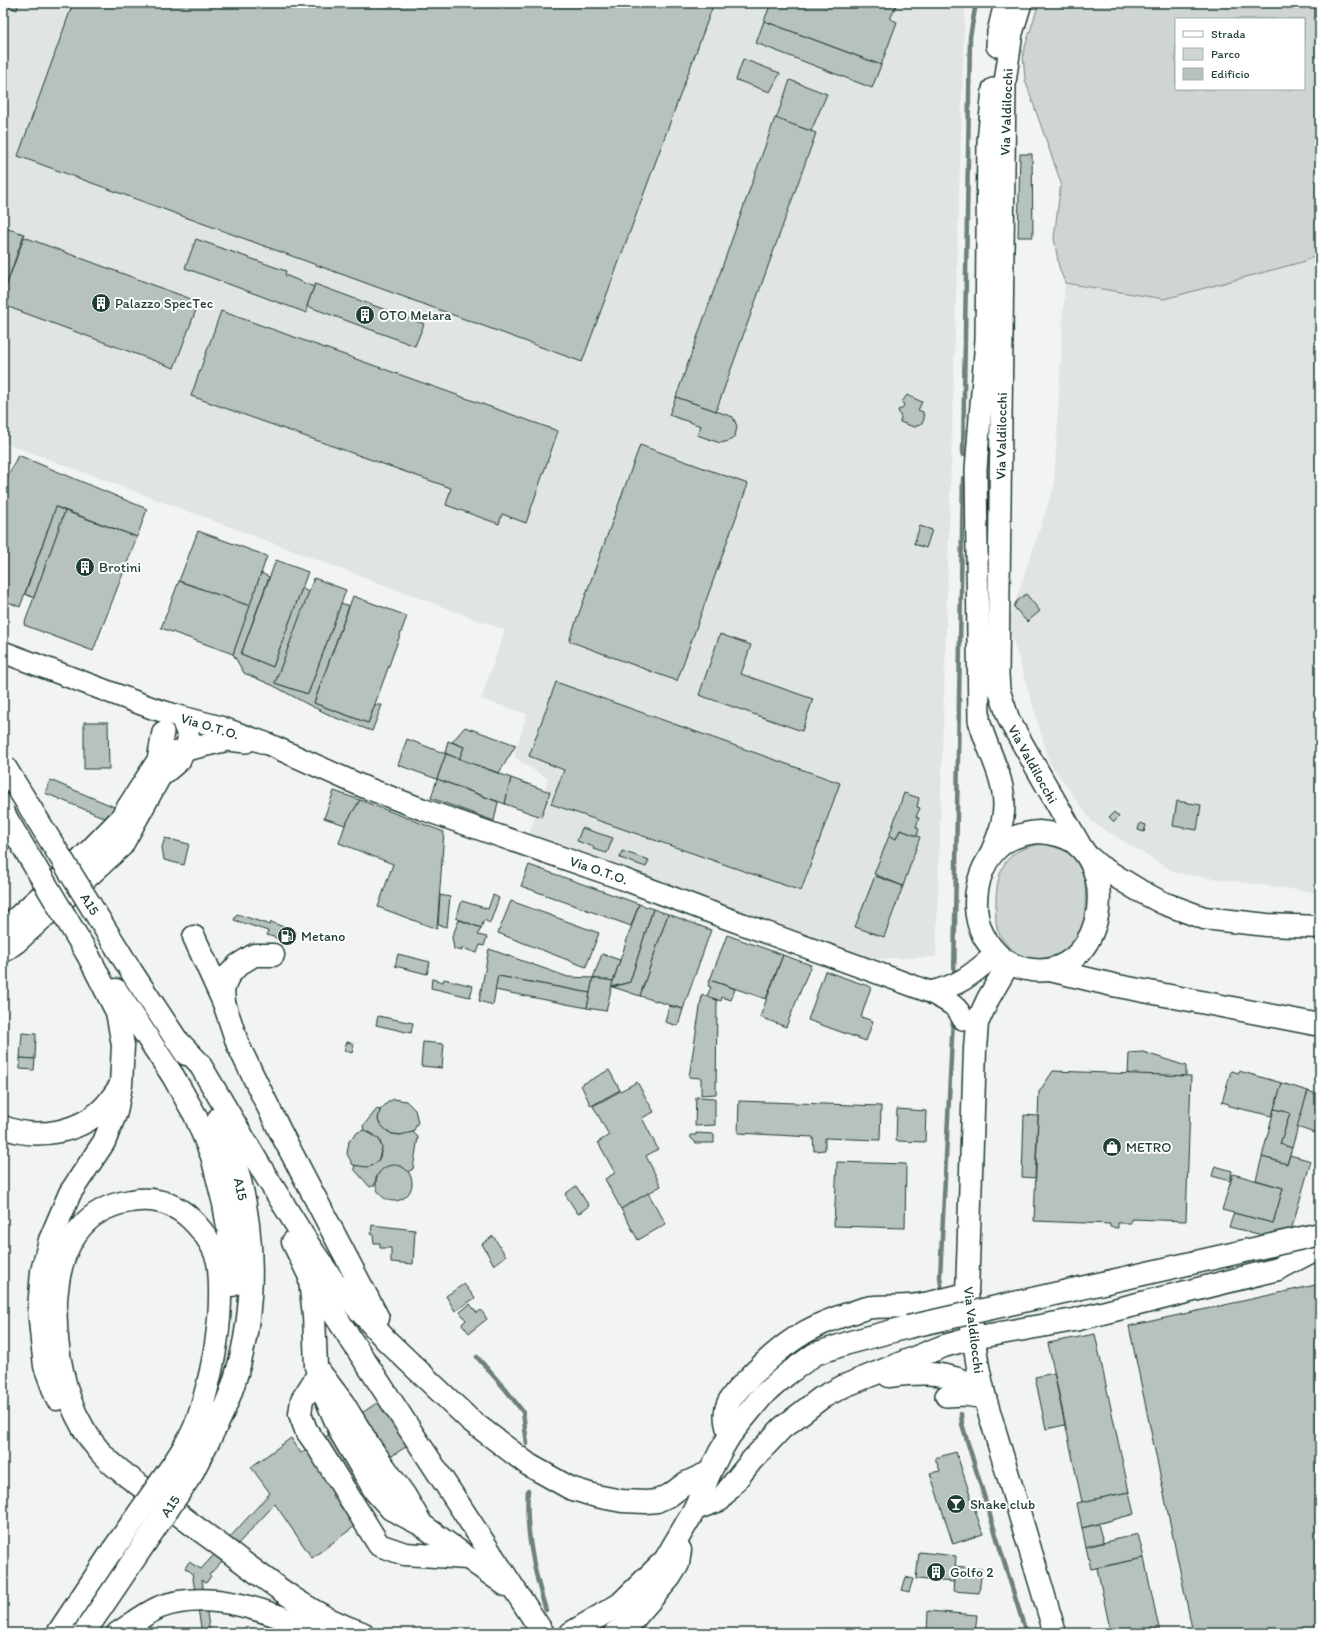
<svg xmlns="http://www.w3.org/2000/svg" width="1323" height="1636" viewBox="0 0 1323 1636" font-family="Itim,sans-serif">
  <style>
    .built { fill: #e0e4e3 }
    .green { fill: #ced5d3; stroke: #768984; fill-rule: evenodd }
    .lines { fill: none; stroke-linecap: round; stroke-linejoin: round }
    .stream { stroke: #6d807b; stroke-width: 4.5 }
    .building { fill: #b7c1bd; stroke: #1f3d34 }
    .minor-casing { stroke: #1f3d34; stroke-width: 24 }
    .major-casing { stroke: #1f3d34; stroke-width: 25 }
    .highway-casing { stroke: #1f3d34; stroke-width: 25 }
    .minor { stroke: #fff; stroke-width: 21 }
    .major { stroke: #fff; stroke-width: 22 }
    .highway { stroke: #fff; stroke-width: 22 }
    .highway-bridge-casing { stroke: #1f3d34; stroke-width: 25; stroke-linecap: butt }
    .highway-bridge { stroke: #fff; stroke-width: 22 }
    .labels { text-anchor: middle; stroke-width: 4; stroke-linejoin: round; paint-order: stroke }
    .street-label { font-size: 14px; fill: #1f3d34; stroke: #fff }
    .poi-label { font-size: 14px; fill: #1f3d34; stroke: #fff; text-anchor: start }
  </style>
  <rect width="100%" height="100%" fill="#f2f3f3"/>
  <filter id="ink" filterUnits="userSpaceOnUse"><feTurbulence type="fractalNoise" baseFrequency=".025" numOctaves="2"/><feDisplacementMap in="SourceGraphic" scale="8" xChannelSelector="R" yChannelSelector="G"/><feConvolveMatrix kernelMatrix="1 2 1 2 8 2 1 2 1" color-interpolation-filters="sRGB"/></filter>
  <g filter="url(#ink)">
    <!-- built -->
    <g class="built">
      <polygon points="3,3 965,3 936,957 861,959 529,835 548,779 514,757 527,714 481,699 505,630 3,442 3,418 8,402 3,388"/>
      <polygon points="1320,254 1320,893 1176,873 1092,822 1050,763 1008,623 1054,487 1065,283 1164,299 1302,262"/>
    </g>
    <!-- green -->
    <g class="green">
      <path d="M1039 3H1320V254L1302 262 1164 299 1065 283 1059 267 1054 238 1061 183 1025 80 1023 53ZM1176 19H1304V89H1176Z"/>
      <path d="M1043 844C1080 851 1088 870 1085 905 1084 914 1084 924 1081 932 1072 955 1042 967 1020 955 1010 949 1001 940 997 928 995 920 996 910 996 901 997 867 1007 848 1043 844Z"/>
    </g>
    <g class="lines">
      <!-- stream -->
      <g class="stream">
        <polyline points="963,455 970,37 976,3"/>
        <polyline points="954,978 963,478"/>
        <polyline points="942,1291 940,1277 953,1018"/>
        <polyline points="477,1357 506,1390 523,1412 527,1444"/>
        <polyline points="961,1414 962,1424 1026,1633"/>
        <path d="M528 1490C525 1530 534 1572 546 1610"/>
      </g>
    </g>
    <!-- building -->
    <g class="building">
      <polygon points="3,3 19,3 17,10 3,5"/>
      <polygon points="73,3 714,3 582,362 18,156"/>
      <polygon points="771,3 888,3 896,6 890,19 897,22 881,65 764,21"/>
      <polygon points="764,21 881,65 872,88 756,43"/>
      <polygon points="743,59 780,73 770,92 736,80"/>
      <polygon points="790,80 827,94 811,131 776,119"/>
      <polygon points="775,118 816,133 716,411 676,397"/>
      <polygon points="1020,154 1032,154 1033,237 1018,237"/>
      <polygon points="5,228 24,234 3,295 3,234"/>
      <polygon points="24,237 199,302 174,368 3,305 3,295"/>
      <polygon points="196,239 286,271 285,275 314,287 307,306 307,313 185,268"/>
      <polygon points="315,284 424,324 415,346 307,306"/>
      <polygon points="221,311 558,431 526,523 502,514 499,524 446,505 451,488 191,396"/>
      <polygon points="907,395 922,402 918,410 923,412 924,420 921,424 914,427 900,422 901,418 898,410 902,409 904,405 902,402"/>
      <polygon points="676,397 733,417 737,426 735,437 729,441 720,443 697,435 701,426 669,415"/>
      <polygon points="640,445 748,484 677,681 569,641"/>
      <polygon points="18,455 147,509 137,537 56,507 20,607 3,600 3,488"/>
      <polygon points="56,507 65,511 34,598 25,594"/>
      <polygon points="65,511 137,537 93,651 24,625"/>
      <polygon points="920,526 932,530 926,548 914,544"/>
      <polygon points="198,531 267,556 250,606 179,581"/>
      <polygon points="276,560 308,572 273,667 241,654"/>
      <polygon points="261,573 269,577 241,654 273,667 302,588 309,593 275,683 308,694 341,603 349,606 314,703 368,723 375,705 382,705 372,731 336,718 307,704 274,686 244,673 233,654"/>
      <polygon points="314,578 346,590 308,694 275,683"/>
      <polygon points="179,581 250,606 233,654 161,628"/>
      <polygon points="1026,594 1040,611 1027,622 1014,607 1016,602"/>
      <polygon points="353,596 407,616 368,723 314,703"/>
      <polygon points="720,634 751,645 741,674 813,699 802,731 699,695"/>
      <polygon points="556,682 840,783 801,891 551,804 564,770 529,756"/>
      <polygon points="84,722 108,722 109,769 84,769"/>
      <polygon points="465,727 516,745 499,773 459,759 464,747 452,742"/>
      <polygon points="407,739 446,754 437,779 398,765"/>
      <polygon points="448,741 464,747 459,759 445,753"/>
      <polygon points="446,754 511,778 505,804 437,779"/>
      <polygon points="511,778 550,792 541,817 505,804"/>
      <polygon points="437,779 498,802 494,821 431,798"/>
      <polygon points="50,780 117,808 115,822 45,793"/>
      <polygon points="334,791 360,800 345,825 324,818"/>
      <polygon points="904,793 919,798 917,807 920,808 916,817 919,818 916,827 919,829 917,836 900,830 896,839 889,836"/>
      <polygon points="360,800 444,832 437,929 378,907 393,864 339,843 345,825"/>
      <polygon points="1177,801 1201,805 1197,830 1173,826"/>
      <polygon points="1114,812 1119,817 1114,822 1109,817"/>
      <polygon points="1140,823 1146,825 1144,832 1138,830"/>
      <polygon points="582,828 613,838 607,853 593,849 594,847 577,841"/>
      <polygon points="900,830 920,837 903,886 874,874 889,836 896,839"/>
      <polygon points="165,838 189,844 184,865 164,860 162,847"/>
      <polygon points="622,851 649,860 646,867 620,858"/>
      <polygon points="529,865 639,904 631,926 521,886"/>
      <polygon points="875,876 903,886 884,937 855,927"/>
      <polygon points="440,895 450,897 447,927 438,925"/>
      <polygon points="493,895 499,898 490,923 484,920 481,928 456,918 462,901 488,909"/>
      <polygon points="511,901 599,933 586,967 498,933"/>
      <polygon points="639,904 653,909 630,982 611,987"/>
      <polygon points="653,909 668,914 640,996 613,987 630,982"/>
      <polygon points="237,914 270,925 271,922 296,932 292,943 267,935 268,931 234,920"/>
      <polygon points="668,914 711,930 683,1009 640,996"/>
      <polygon points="459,920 481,928 478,935 487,937 484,946 480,945 477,953 462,948 462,951 454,949 452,937"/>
      <polygon points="727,935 783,955 766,999 710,980"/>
      <polygon points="489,949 568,977 593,978 590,993 498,976 493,1005 479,1001"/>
      <polygon points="398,954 430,962 427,974 395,966"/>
      <polygon points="602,954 620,960 613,981 593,978"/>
      <polygon points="783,955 811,965 786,1027 760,1017"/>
      <polygon points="825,971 871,987 861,1017 873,1021 866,1041 808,1020"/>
      <polygon points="498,976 590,993 587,1008 495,990"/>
      <polygon points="593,978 613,981 606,1011 587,1008"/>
      <polygon points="432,979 443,982 444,979 473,986 470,997 431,988"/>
      <polygon points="710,980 735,989 731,1000 722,997 721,1001 707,996 711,987 708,986"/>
      <polygon points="702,995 717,1000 716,1094 701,1095 701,1078 689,1077"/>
      <polygon points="669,1006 683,1009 678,1026 665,1022"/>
      <polygon points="378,1016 413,1023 411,1033 376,1025"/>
      <polygon points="22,1033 36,1034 35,1059 20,1058"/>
      <polygon points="347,1042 354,1044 352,1053 344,1050"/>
      <polygon points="423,1042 444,1044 442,1068 421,1066"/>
      <polygon points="1143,1052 1186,1066 1186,1076 1128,1074 1129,1053"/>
      <polygon points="20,1058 35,1059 34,1070 20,1069"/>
      <polygon points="609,1070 620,1090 591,1106 581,1085"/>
      <polygon points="1053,1071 1191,1076 1186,1221 1131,1219 1131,1223 1118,1223 1118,1228 1110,1227 1110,1224 1034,1221 1039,1092"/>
      <polygon points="1231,1071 1239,1073 1239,1071 1282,1083 1272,1116 1229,1106 1229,1104 1222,1102"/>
      <polygon points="637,1082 654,1112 642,1118 658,1149 646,1156 661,1186 621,1209 605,1179 615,1173 598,1142 609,1135 593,1106"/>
      <polygon points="1282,1083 1308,1091 1292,1148 1280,1144 1290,1113 1274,1109"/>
      <polygon points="1308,1091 1320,1095 1320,1135 1297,1127"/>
      <polygon points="696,1097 715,1098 715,1125 695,1126"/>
      <polygon points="394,1099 406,1101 415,1110 418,1122 413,1132 405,1135 392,1134 385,1129 379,1123 378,1119 380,1110 388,1102"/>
      <polygon points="739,1101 881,1106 880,1140 825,1138 825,1150 814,1151 813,1137 738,1133"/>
      <polygon points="377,1109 380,1110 378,1119 379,1123 387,1131 392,1134 400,1135 413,1132 418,1137 413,1169 408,1172 396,1166 387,1167 379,1173 376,1178 375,1185 370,1187 354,1169 355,1165 371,1166 378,1161 380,1157 382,1148 380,1141 373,1134 364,1130 363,1126"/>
      <polygon points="897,1109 926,1111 925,1142 896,1141"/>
      <polygon points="1274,1109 1290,1113 1280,1144 1292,1148 1287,1164 1262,1157"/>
      <polygon points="1024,1115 1038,1116 1035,1178 1022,1177"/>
      <polygon points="364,1130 379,1139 382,1148 378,1161 371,1166 367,1167 353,1165 347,1154 349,1141 358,1132"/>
      <polygon points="696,1133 714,1134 714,1143 696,1143 691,1138 690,1135 696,1135"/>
      <polygon points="1290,1155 1311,1161 1288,1241 1229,1227 1234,1213 1273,1223 1283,1188 1256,1180 1262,1157 1287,1164"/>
      <polygon points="837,1162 906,1164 905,1228 834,1226"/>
      <circle cx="394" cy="1183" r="18"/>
      <polygon points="1215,1166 1232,1171 1230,1181 1212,1176"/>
      <polygon points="1233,1174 1283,1188 1273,1223 1222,1210"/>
      <polygon points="576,1186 589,1206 578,1214 565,1194"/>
      <polygon points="648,1193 666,1224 638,1240 621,1209"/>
      <polygon points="372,1225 415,1230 413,1264 391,1262 391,1248 380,1248 380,1243 374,1243 373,1234 371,1234"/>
      <polygon points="493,1236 506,1256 494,1265 482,1244"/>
      <polygon points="464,1284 475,1298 455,1311 446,1296"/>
      <polygon points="1320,1284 1320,1633 1193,1633 1129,1326"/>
      <polygon points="470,1304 477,1313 481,1310 487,1319 469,1333 462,1324 466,1320 460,1312"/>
      <polygon points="1095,1334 1129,1492 1082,1502 1048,1343"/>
      <polygon points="1054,1373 1065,1425 1046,1429 1035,1377"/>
      <polygon points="395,1391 424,1435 332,1495 355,1526 312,1558 275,1504 209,1575 211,1576 206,1583 202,1580 210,1633 202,1633 192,1573 185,1568 189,1562 201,1569 270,1493 251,1467 291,1438 301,1453"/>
      <polygon points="956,1452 983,1534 953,1544 930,1473 940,1471 935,1458"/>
      <polygon points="1129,1492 1134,1514 1082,1528 1077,1503"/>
      <polygon points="1098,1524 1103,1542 1086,1547 1082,1528"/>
      <polygon points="1138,1534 1144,1558 1091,1569 1086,1547"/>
      <polygon points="919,1552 956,1556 954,1582 916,1579"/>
      <polygon points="1144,1558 1160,1633 1111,1633 1097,1568"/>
      <polygon points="955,1566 982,1569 979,1593 953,1591"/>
      <polygon points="906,1577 913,1579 909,1592 902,1590"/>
      <polygon points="928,1611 977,1615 975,1633 927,1633"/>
    </g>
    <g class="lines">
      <!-- minor casing -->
      <g class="minor-casing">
        <g id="minor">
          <polyline points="1021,3 1012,33 1005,82 998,674 999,690 1009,720 1083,850"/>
          <polyline points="997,46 998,32 1005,3"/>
          <path d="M3 652 152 708 178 716 217 726 268 744 364 787 422 809 623 879 726 918 930 992C944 1000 957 1004 963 1019"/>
          <polyline points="173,753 228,740 246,742"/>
          <path d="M990 855C997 839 1004 823 1004 805 1004 775 986 748 979 720L976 469 986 340 988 142 993 89"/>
          <polyline points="3,930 80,860 120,819 158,760 163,732"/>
          <polyline points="3,952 17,942 122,846 160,777 180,760 184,751 189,738 181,717"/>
          <path d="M930 992C962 985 972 974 996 954"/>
          <polyline points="946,1396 965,1395 985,1398"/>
        </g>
      </g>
      <!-- major casing -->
      <g class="major-casing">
        <g id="major">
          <path d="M1039 832C1051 833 1064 835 1074 842 1121 878 1098 978 1032 970 1010 967 998 958 986 940 967 911 976 861 1005 842 1016 835 1027 833 1039 832Z"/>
          <polyline points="1090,858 1099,866 1140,891 1163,903 1204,918 1267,925 1320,927"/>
          <polyline points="1009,963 988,999 977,1023 975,1049 967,1294 978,1367 985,1398 1055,1633"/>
          <polyline points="1050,970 1113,985 1320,1025"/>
        </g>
      </g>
      <!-- highway casing -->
      <g class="highway-casing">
        <g id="highway">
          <polyline points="194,937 224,1003 238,1045 280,1131 378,1318"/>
          <polyline points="133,974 186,1054"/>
          <polyline points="116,990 173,1076 195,1115 212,1156 224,1204 232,1251 232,1285"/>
          <polyline points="224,1003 223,990 228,976 238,965 254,955 273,955"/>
          <polyline points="179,1042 199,1063 264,1173 310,1247 334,1282 386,1340 470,1420 529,1465 570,1488 596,1496 622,1501 646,1502 657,1501 670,1495 686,1483 710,1472"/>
          <path d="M3 1127C38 1141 84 1132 108 1103 112 1098 115 1093 119 1088"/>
          <polyline points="293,1242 310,1277 543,1633"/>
          <polyline points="310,1281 314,1315 316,1367 343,1403 370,1447 405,1496 422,1525 506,1585"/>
          <path d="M889 1376C914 1373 940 1371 963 1381 972 1384 979 1392 985 1398"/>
          <polyline points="316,1378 302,1400 300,1414 306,1430 318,1447 379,1545 405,1554 467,1558"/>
          <polyline points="325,1396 341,1433 375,1491 391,1509 422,1525"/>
          <polyline points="57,1399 45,1366 42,1341 39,1309 42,1271 50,1240 70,1193 104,1142 116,1112 121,1085 123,1045 117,1012 88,955"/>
          <path d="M730 1435C719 1409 729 1398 747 1380 779 1347 806 1326 851 1313 858 1311 866 1307 874 1307 885 1306 897 1307 908 1306 927 1305 948 1298 967 1294"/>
          <path d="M174 1463C180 1454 186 1444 191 1435 197 1424 201 1411 204 1399 216 1356 223 1312 219 1268 217 1249 204 1232 191 1219 174 1203 154 1197 131 1201 40 1214 48 1335 70 1400 77 1419 88 1438 101 1453 115 1468 132 1480 149 1492 165 1504 182 1517 198 1529 251 1566 300 1612 362 1633"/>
          <path d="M191 1475C202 1452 215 1430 225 1407 254 1337 258 1254 240 1181 235 1159 227 1138 219 1118"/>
          <polyline points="695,1509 720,1500 752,1460 782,1428 821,1398 844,1386 944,1346 973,1338 1074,1320 1278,1269 1320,1247"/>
          <polyline points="58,1633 113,1550"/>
          <path d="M118 1633C132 1624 146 1613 160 1607 214 1588 271 1613 321 1633"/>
          <polyline points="571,1633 620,1604 665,1560 695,1509 710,1472 720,1452 730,1435 762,1396 786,1375 815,1354 851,1342 908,1327"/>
          <polyline points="615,1633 633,1620 670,1577 678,1564 680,1550"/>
        </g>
      </g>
      <!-- minor -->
      <use href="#minor" class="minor"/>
      <!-- major -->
      <use href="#major" class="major"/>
      <!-- highway -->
      <use href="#highway" class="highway"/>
      <!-- highway-bridge casing -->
      <g class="highway-bridge-casing">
        <g id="highway-bridge">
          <polyline points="3,764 133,974"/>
          <polyline points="3,813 88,955"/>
          <polyline points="908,1327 1320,1234"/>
          <polyline points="113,1550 174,1463"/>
          <polyline points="84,1633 191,1475"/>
        </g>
      </g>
      <!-- highway-bridge -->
      <use href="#highway-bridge" class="highway-bridge"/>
    </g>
  </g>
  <!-- icons -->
  <defs>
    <g id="building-disc" transform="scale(1)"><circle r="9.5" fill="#1f3d34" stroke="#fff"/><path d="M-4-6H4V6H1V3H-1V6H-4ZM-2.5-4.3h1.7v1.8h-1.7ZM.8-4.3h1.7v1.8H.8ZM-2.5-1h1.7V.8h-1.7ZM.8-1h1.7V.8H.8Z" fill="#fff"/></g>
    <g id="fuel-disc" transform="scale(1)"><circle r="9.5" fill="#1f3d34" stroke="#fff"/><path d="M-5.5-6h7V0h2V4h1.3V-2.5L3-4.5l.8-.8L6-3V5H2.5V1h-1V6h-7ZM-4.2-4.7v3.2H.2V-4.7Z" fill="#fff"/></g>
    <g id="shop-disc" transform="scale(1)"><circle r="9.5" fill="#1f3d34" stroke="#fff"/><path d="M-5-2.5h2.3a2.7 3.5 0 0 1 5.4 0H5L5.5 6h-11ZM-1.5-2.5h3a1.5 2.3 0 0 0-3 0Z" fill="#fff"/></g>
    <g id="bar-disc" transform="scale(1)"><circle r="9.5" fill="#1f3d34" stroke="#fff"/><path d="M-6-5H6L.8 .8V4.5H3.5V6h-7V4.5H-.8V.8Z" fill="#fff"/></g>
  </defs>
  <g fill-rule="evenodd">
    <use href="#building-disc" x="101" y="303"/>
    <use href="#building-disc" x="365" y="315"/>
    <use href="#building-disc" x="85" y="567"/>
    <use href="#fuel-disc" x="287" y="936"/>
    <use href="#shop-disc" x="1112" y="1147"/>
    <use href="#bar-disc" x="956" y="1504"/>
    <use href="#building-disc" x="936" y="1572"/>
  </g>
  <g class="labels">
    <!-- street labels -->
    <g class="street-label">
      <text transform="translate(1006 112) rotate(-88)" y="5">Via Valdilocchi</text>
      <text transform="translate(1001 436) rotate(-89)" y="5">Via Valdilocchi</text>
      <text transform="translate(210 726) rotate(17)" y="5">Via O.T.O.</text>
      <text transform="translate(1033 764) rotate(61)" y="5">Via Valdilocchi</text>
      <text transform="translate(599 870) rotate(19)" y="5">Via O.T.O.</text>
      <text transform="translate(90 904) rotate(58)" y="5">A15</text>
      <text transform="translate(241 1189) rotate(78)" y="5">A15</text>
      <text transform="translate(974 1330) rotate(83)" y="5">Via Valdilocchi</text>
      <text transform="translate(170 1506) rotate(-56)" y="5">A15</text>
    </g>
    <!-- poi labels -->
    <g class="poi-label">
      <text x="115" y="308">Palazzo SpecTec</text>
      <text x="379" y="320">OTO Melara</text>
      <text x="99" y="572">Brotini</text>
      <text x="301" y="941">Metano</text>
      <text x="1126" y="1152">METRO</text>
      <text x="970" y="1509">Shake club</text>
      <text x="950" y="1577">Golfo 2</text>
    </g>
  </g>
  <!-- margin -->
  <rect width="1323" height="1636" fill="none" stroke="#fff" stroke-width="16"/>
  <rect x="8" y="8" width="1307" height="1620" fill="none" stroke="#1f3d34" stroke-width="1.5" filter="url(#ink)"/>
  <!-- legend -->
  <rect x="1175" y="18" width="130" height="72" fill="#ffffff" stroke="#a5b1ae"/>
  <rect x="1183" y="31" width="20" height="6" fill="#ffffff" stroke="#a5b1ae"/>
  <text x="1211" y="38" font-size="12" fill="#1f3d34">Strada</text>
  <rect x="1183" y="48" width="20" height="12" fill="#ced5d3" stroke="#a5b1ae"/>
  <text x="1211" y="58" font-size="12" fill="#1f3d34">Parco</text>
  <rect x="1183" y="68" width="20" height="12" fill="#b7c1bd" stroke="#a5b1ae"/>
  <text x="1211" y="78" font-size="12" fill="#1f3d34">Edificio</text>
</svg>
